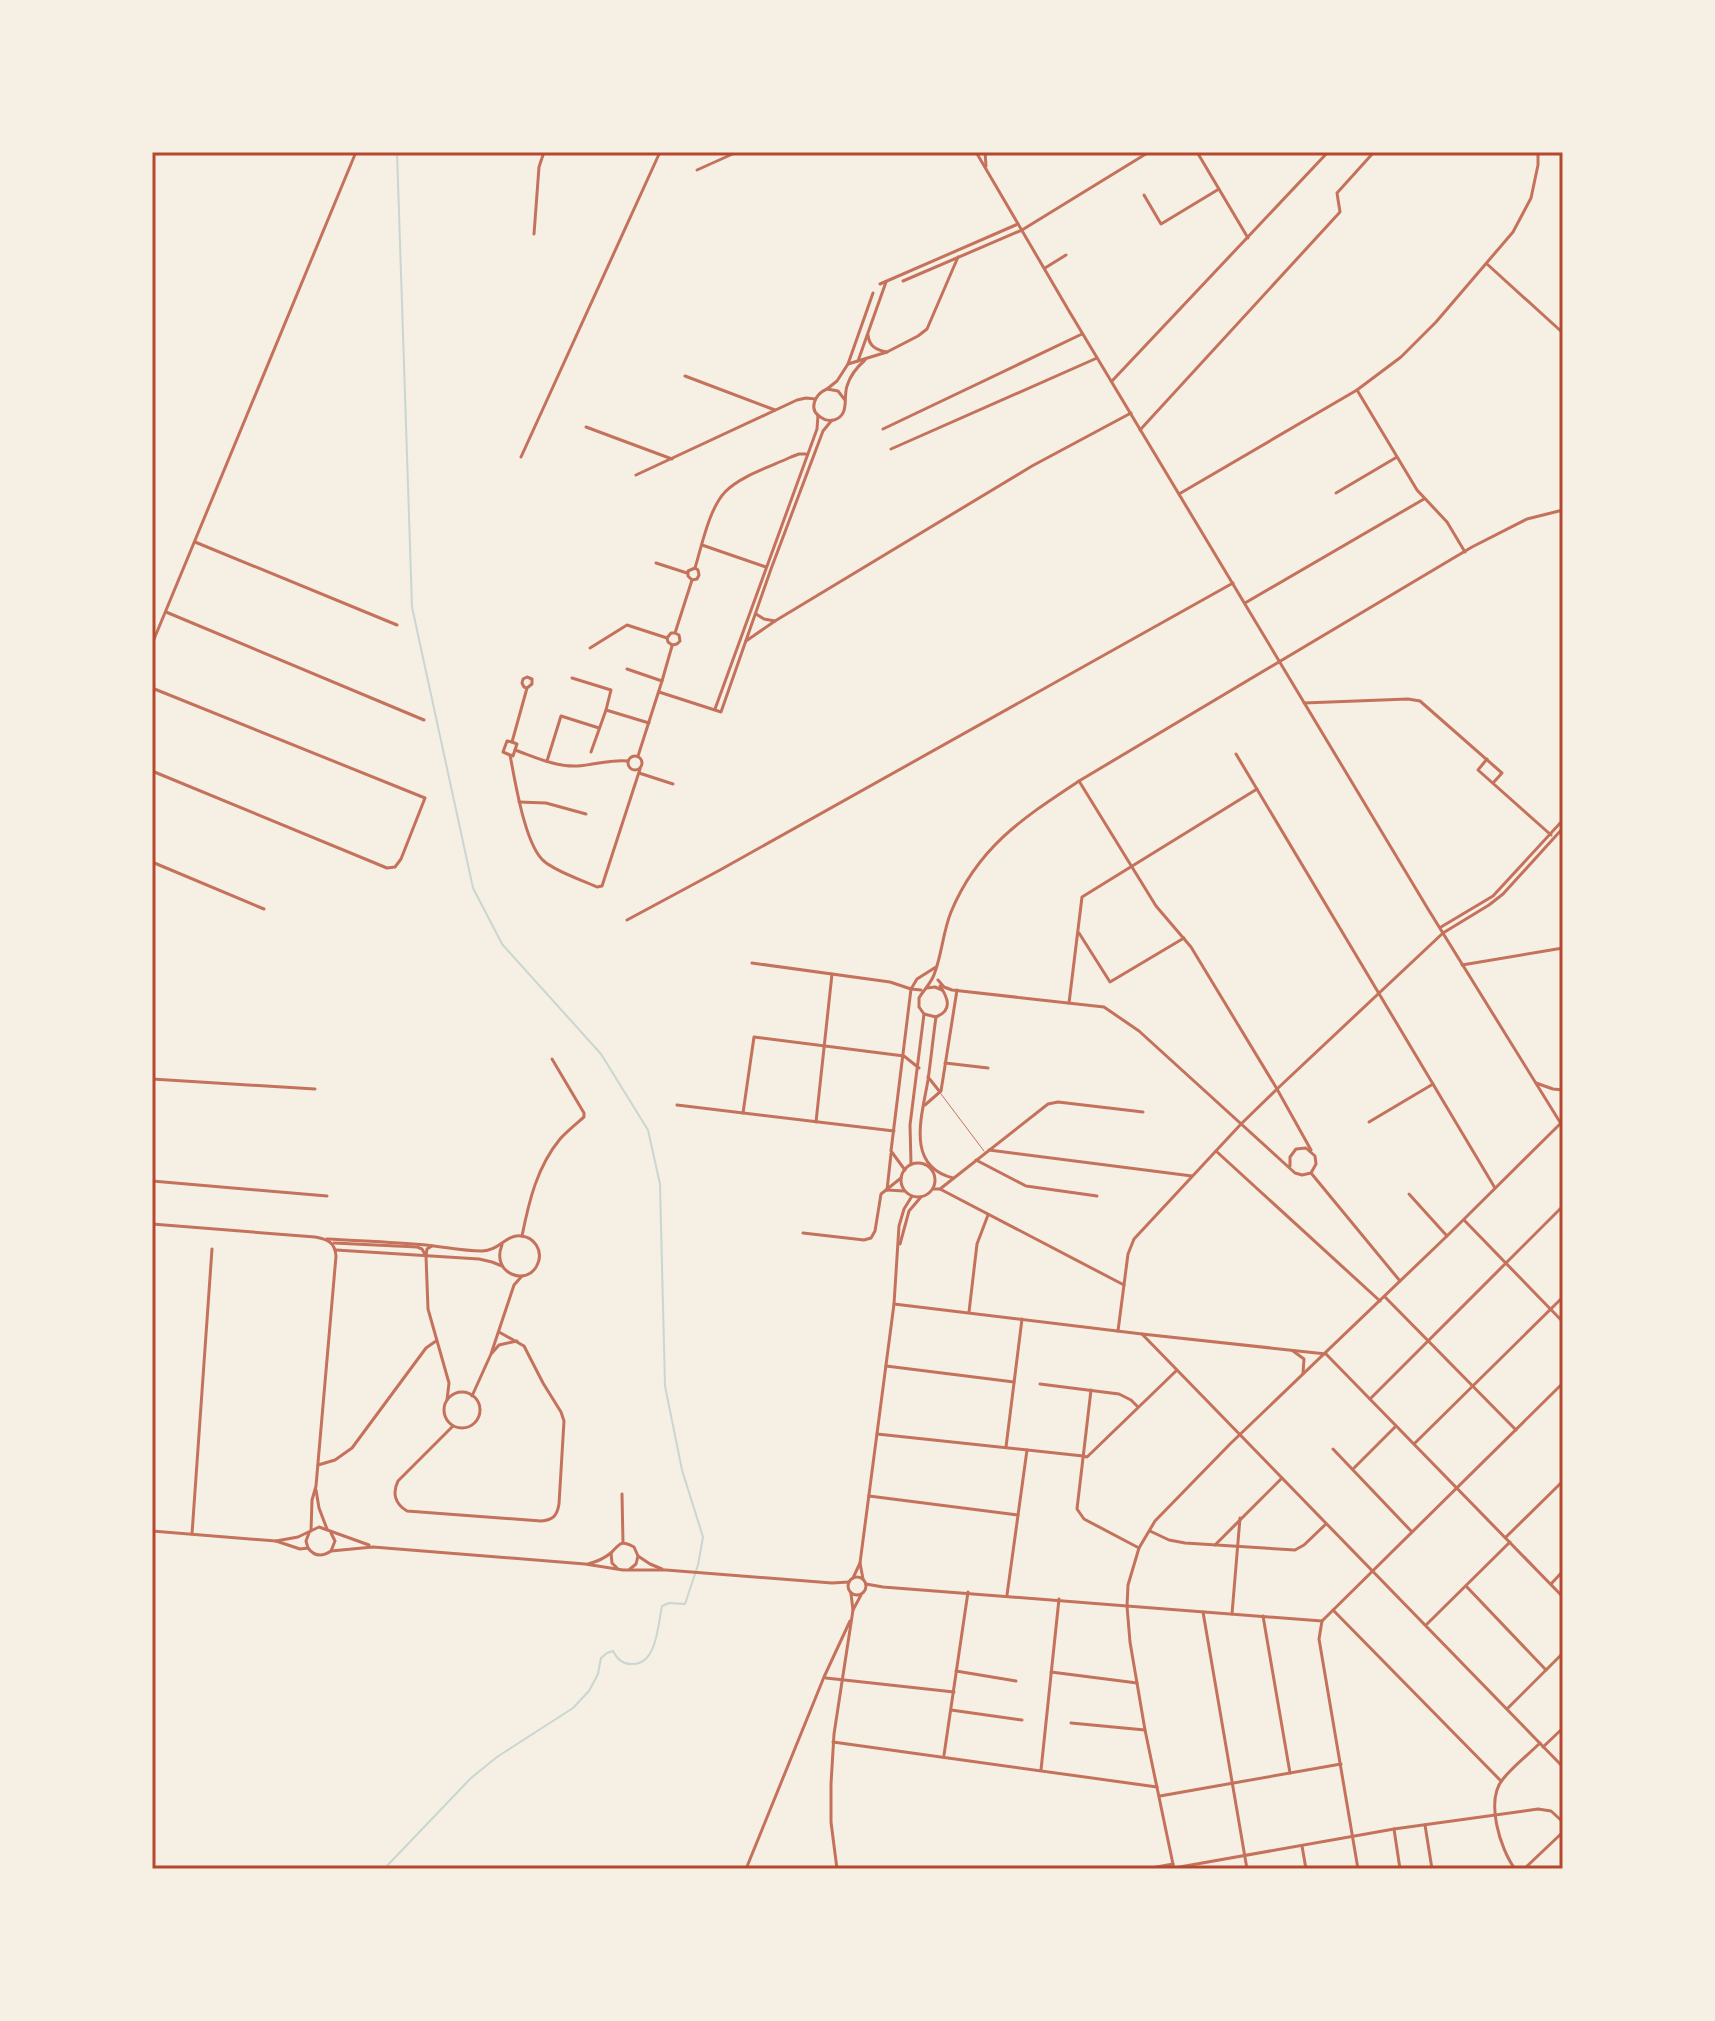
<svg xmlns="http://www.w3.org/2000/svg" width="1715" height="2021" viewBox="0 0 1715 2021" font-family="Helvetica,sans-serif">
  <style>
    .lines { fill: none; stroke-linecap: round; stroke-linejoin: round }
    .stream { stroke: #c9d6d2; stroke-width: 2 }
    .service { stroke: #c5725c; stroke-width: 1 }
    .minor { stroke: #c5725c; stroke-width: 3 }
    .tertiary { stroke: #c5725c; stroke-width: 3 }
    .neatline { fill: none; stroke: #b5482f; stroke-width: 3 }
  </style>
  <rect width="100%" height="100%" fill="#f6efe4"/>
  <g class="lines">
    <!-- stream -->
    <path class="stream" d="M384 1869 471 1778 497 1757 573 1708 589 1691 598 1674 601 1658 607 1653 613 1651C617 1659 623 1665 633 1664 657 1664 658 1624 662 1606L669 1603 685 1604 698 1565 703 1537 682 1470 665 1386 660 1184 648 1130 601 1054 502 944 473 888 412 607 397 152"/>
    <!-- service -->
    <polyline class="service" points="941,1094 984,1151"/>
    <!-- minor -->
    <g class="minor">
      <polyline points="1197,152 1248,238"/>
      <polyline points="697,170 737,152"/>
      <polyline points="1144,195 1161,224 1219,189"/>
      <polyline points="534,234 539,167 544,152"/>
      <polyline points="1487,264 1563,333"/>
      <polyline points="1045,268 1066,255"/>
      <polyline points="903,281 1022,230 1149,152"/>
      <polyline points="880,284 1018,224"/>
      <path d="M868 335C869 346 876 350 887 352"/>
      <polyline points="858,361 886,282"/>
      <polyline points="848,364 873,293"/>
      <polyline points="685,376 775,410"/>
      <polyline points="1112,381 1328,152"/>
      <polyline points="827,389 837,381 848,364 887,352 918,336 927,329 958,257"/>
      <polyline points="1357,390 1417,490 1447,522 1465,552"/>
      <path d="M845 400 838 391 827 389C815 394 807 410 822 418 826 421 830 421 834 420 850 415 843 398 847 386 850 376 857 367 865 360"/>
      <polyline points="586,427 672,459"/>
      <polyline points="883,429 1082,334"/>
      <polyline points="1140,430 1340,212 1337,193 1374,152"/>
      <polyline points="891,449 1097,358"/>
      <polyline points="521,457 660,152"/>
      <polyline points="636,475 797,400 806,398 815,399"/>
      <polyline points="1336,493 1397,457"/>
      <polyline points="1179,494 1357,390 1401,357 1436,322 1513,232 1531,198 1538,165 1538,152"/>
      <polyline points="195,542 397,625"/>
      <polyline points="702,545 766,567"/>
      <polyline points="656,563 687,573"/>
      <path d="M695 568 698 570 699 575 697 579 692 580 688 576V571L695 568C702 545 709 509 725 492 740 476 772 466 791 457L799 454H806"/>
      <polyline points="1245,603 1424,499"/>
      <polyline points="166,612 424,720"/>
      <polyline points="756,614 764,619 775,621"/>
      <polyline points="675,633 679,635 680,641 677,644 672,645 668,642 667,638 671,633 675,633 692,580"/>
      <polyline points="746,641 775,621 1032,466 1131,413"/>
      <polyline points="590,648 627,625 667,638"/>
      <polyline points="627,669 662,681 638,756"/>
      <polyline points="572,678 611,690 606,710"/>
      <polyline points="662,681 672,646"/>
      <polyline points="152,688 425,798 401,859 395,867 387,868 152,771"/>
      <path d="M527 688 524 687 522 683 523 679 527 677 532 679V684L527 688 512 742 507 741 503 752 510 755C515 780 525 847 545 862 559 873 580 879 597 887L602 886 640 769"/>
      <polyline points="659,692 721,712 771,569 823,431 832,420"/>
      <polyline points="1304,703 1408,699 1420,701 1502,773 1493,783"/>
      <polyline points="715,709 817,429 818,415"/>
      <path d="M515 750C535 757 556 767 577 766 595 765 610 759 628 761"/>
      <polyline points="591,752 606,710 649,723"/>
      <polyline points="1236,754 1495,1188"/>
      <polyline points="512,755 513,756 517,744 512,742"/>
      <circle cx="635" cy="763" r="7"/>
      <polyline points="1487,759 1478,770 1551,835"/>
      <polyline points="547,761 561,716 599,728"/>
      <polyline points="639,773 673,784"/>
      <polyline points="1079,781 1156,906 1191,947 1277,1089 1311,1150"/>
      <polyline points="519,802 546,803 586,814"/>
      <polyline points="152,862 264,909"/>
      <polyline points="627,920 720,870 1233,583"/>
      <polyline points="1441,927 1493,896 1563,820"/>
      <polyline points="1079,933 1110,982 1184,938"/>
      <polyline points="752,963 890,982 911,989 917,979 936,967"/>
      <polyline points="1462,965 1563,948"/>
      <polyline points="938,980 944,987 952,990 1104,1007 1139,1031 1295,1173 1302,1175 1311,1173 1316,1164 1315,1156 1306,1148 1296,1149 1290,1157 1290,1166"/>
      <polyline points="927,988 935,987 942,990"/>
      <polyline points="1069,1003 1082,897 1257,789"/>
      <path d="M924 1014 936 1017C953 1010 948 998 940 986"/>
      <path d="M936 1017C933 1038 931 1059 928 1080 922 1116 905 1166 953 1178"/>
      <polyline points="945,1063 988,1068"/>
      <polyline points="928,1077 940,1092"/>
      <polyline points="152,1079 315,1089"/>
      <polyline points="1536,1083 1553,1089 1563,1090"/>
      <polyline points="677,1105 894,1131"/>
      <polyline points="925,1105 941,1091 957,990"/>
      <polyline points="743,1113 754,1037 904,1056 919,1068"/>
      <polyline points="816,1122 832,974"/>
      <polyline points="1369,1122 1433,1084"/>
      <polyline points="989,1150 1192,1176"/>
      <polyline points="1216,1151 1380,1301"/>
      <polyline points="976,1160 1026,1186 1097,1196"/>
      <circle cx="918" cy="1180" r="17"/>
      <path d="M911 1164 910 1125 924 1014 919 1007V998C924 989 932 983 935 972 942 953 943 932 951 912 978 847 1023 818 1079 781L1472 547 1527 519 1563 510"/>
      <polyline points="905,1170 891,1151 911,989 921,990"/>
      <polyline points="1311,1173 1400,1281"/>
      <polyline points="152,1181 327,1196"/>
      <polyline points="933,1189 940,1189 1048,1104 1058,1102 1143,1112"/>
      <polyline points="940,1189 1124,1285"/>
      <polyline points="887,1190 891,1154"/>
      <polyline points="887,1190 904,1191"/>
      <polyline points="1409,1194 1447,1236"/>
      <polyline points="1464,1220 1563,1322"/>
      <path d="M152 1224 315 1237C327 1239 335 1242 336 1256L316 1486 312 1500 311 1531"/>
      <polyline points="803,1233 864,1240 871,1238 875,1231 881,1194 901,1178"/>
      <path d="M522 1236C529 1201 537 1167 560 1139 567 1131 576 1124 584 1117V1113L552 1059"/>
      <path d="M327 1239C360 1241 393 1242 426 1245 445 1247 463 1251 482 1251 499 1251 506 1234 521 1236 534 1237 543 1250 538 1263 529 1288 490 1274 502 1245"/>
      <polyline points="334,1243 417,1247 422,1249 426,1256"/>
      <polyline points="900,1244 909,1211 921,1197"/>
      <polyline points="432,1246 427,1249 426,1256 428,1309 449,1383 447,1400"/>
      <polyline points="336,1250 479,1259 492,1262 502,1266"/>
      <polyline points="1385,1297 1516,1430"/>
      <polyline points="894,1304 1142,1334 1326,1354 1563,1597"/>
      <polyline points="969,1312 977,1244 988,1215"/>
      <polyline points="1118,1331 1128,1254 1134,1239 1241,1124 1277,1089 1443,933 1489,905 1503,894 1563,828"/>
      <polyline points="1142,1334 1563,1767"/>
      <polyline points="1293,1351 1304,1359 1303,1373"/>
      <polyline points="492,1353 499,1345 517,1341"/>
      <polyline points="886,1366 1014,1382"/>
      <polyline points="1040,1384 1119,1394 1131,1400 1138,1407"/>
      <polyline points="1091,1390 1077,1509 1084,1519 1139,1548"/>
      <circle cx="462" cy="1410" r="18"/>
      <polyline points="472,1396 491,1354 514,1285 522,1276"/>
      <polyline points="1370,1399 1563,1206"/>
      <path d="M453 1426 398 1481C392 1493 395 1504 407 1511L541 1521C553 1520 557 1516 559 1504L564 1421 561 1412 543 1383 524 1346 499 1332"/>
      <polyline points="877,1434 1083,1456"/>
      <polyline points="1415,1443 1563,1297"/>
      <polyline points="1006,1447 1022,1319"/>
      <polyline points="1333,1449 1412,1532"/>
      <polyline points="1083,1456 1087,1457 1176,1371"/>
      <polyline points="318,1465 335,1460 352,1448 426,1348 436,1341"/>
      <polyline points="1354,1468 1396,1426"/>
      <polyline points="316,1490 319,1508 327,1529"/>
      <polyline points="622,1494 623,1543"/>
      <polyline points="869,1496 1018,1515"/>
      <polyline points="1150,1531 1169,1540 1185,1543 1295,1550 1304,1545 1326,1524"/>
      <polyline points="192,1534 212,1249"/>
      <polyline points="1506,1537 1563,1481"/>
      <polyline points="1215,1545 1282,1478"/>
      <polyline points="860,1563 863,1579"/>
      <polyline points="853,1578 860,1563 894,1304 899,1226 904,1209 912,1196"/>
      <polyline points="1551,1584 1563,1571"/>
      <polyline points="1466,1586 1546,1670"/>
      <polyline points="1007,1595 1027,1450"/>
      <polyline points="1127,1606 1322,1621"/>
      <polyline points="853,1610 861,1595"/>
      <polyline points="1333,1610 1501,1781"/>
      <polyline points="1203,1612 1247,1869"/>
      <polyline points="1232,1614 1240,1518"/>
      <polyline points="1263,1616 1290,1773"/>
      <polyline points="1322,1621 1563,1383"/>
      <polyline points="1322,1621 1319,1639 1358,1869"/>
      <polyline points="1427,1624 1510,1542"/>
      <polyline points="956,1671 1016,1681"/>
      <polyline points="1051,1672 1137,1683"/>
      <polyline points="826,1678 954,1692"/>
      <polyline points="1507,1709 1563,1653"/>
      <polyline points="951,1710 1022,1720"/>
      <polyline points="1071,1723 1145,1730"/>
      <polyline points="833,1742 1157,1787"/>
      <polyline points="1543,1747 1563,1728"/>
      <polyline points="944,1755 968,1592"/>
      <polyline points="1041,1770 1059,1599"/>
      <polyline points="1160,1796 1341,1764"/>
      <polyline points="1425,1825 1432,1869"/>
      <polyline points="1394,1829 1400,1869"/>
      <polyline points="1302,1846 1306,1869"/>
      <polyline points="1174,1868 1394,1829 1538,1809 1551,1811 1563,1822"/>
      <polyline points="746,1869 824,1677 850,1621"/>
      <polyline points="837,1869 831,1822 831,1784 834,1734 853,1610 851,1594"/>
      <polyline points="1146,1869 1173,1864"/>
      <path d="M1515 1869C1500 1849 1485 1800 1503 1779 1513 1766 1528 1755 1540 1743"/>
      <polyline points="1524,1869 1563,1832"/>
    </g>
    <!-- tertiary -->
    <g class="tertiary">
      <polyline points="976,152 1069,311 1428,909 1563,1127"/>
      <polyline points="985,152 986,166"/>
      <polyline points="152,644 356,152"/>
      <polyline points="152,1531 276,1541 298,1537 319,1527 369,1545"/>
      <path d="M276 1541 300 1549 308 1548C314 1556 322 1557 331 1551L373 1547 585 1564 623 1570H666L832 1583 849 1582"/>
      <polyline points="308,1548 306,1541 309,1533"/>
      <polyline points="331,1551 335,1541 331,1533"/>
      <polyline points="611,1553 612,1563 617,1568"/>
      <path d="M588 1564C596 1562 605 1558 612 1552 620 1543 622 1540 634 1547L638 1556 650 1564 662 1569"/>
      <polyline points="630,1569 636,1564 638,1556"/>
      <circle cx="857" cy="1586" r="9"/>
      <polyline points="866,1584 883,1587 1127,1606"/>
      <polyline points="1174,1869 1145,1730 1130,1642 1127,1606 1128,1585 1139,1548 1155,1521 1230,1444 1447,1236 1560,1124 1563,1115"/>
    </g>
  </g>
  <!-- border -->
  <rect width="1715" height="2021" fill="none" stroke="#f6efe4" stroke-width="308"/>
  <rect x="154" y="154" width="1407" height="1713" class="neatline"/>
</svg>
